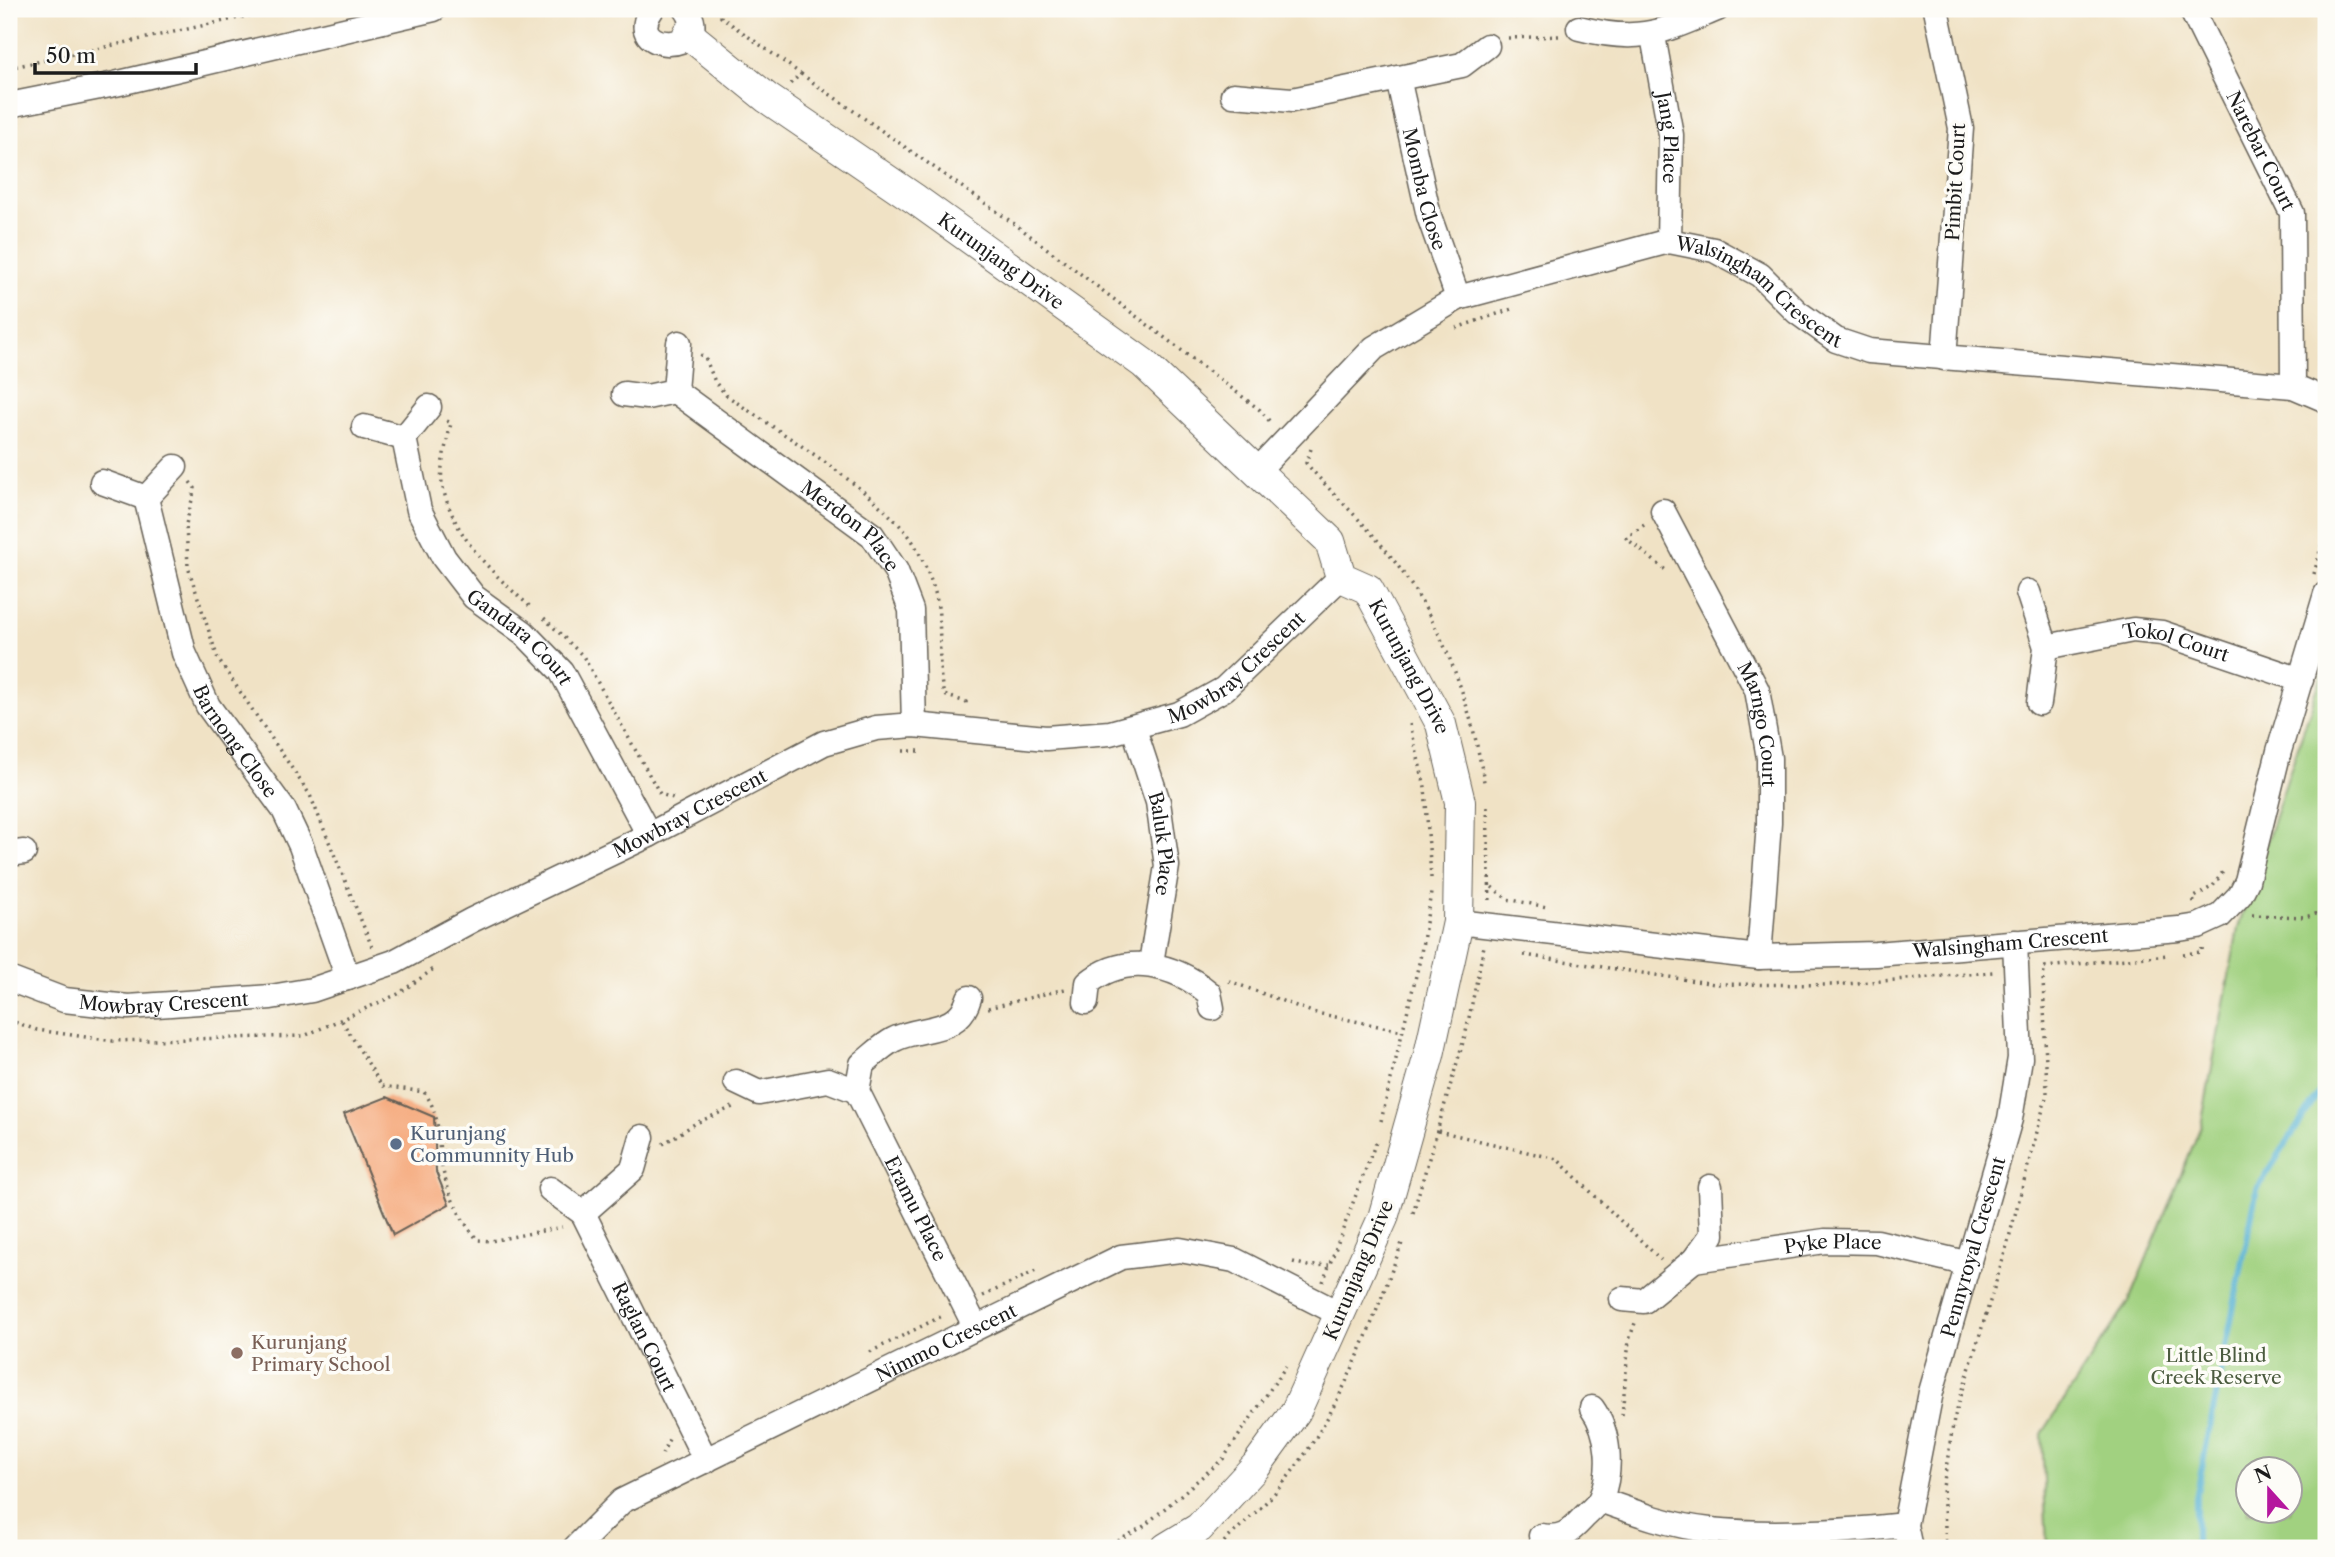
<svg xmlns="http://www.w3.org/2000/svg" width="2335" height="1557" viewBox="0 0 2335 1557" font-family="'Libre Caslon Text',serif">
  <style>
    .green { fill: #a1d180; stroke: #5e764e; stroke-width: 2; fill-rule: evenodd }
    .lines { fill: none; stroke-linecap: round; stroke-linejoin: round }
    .stream { stroke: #52b0d1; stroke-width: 6 }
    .building { fill: #f5a779 }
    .minor-casing { stroke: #666157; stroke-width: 27 }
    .tertiary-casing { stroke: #666157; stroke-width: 32 }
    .path { stroke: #666157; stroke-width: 3.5; stroke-dasharray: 2 5; stroke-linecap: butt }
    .minor { stroke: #fff; stroke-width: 24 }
    .tertiary { stroke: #fff; stroke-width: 30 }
    .service-dot { fill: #5c6f8a; stroke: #fdfcf7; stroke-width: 2.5 }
    .education-dot { fill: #8d6e63; stroke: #fdfcf7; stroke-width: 2.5 }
    .labels { text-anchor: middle; stroke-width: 7; stroke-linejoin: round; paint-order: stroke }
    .street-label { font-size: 19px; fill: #1c1c1c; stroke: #fdfcf7 }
    .service-label { font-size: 19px; fill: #4e5e75; stroke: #fdfcf7; text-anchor: start }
    .education-label { font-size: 19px; fill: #785e54; stroke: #fdfcf7; text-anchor: start }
    .park-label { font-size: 19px; fill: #4b5b3f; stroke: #fdfcf7 }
  </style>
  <rect width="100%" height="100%" fill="#fdfcf7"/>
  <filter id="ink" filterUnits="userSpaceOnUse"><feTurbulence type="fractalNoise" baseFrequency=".0143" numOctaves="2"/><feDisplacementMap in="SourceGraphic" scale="14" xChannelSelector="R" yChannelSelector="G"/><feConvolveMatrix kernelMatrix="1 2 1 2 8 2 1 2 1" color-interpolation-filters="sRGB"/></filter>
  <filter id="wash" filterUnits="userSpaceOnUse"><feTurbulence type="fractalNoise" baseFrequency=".00686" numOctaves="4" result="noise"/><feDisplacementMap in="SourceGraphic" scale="28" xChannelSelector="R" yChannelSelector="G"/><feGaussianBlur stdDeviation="1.57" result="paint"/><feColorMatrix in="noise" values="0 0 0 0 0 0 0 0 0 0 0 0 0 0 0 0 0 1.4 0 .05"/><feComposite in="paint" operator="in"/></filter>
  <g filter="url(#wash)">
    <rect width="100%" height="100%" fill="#f0e2c5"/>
    <!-- green -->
    <path class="green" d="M2326 662V1548H2047L2042 1434 2129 1301 2201 1126 2238 928ZM2248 1470H2290V1512H2248Z"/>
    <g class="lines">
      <!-- stream -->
      <polyline class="stream" points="2196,1548 2196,1498 2257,1189 2326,1082"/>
    </g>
    <g id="blocks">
      <!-- building -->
      <polygon class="building" points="387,1097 434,1117 436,1172 449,1204 393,1235 344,1114"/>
    </g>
  </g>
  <g filter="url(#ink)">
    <use href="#blocks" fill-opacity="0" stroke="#666157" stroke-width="2"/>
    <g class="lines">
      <!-- minor casing -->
      <g class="minor-casing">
        <g id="minor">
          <path d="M652 9C620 55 718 54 686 9"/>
          <polyline points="1936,9 1961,128 1944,358"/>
          <path id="s1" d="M2191 9 2292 213 2293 386"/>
          <path d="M1579 28C1641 44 1661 32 1717 9"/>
          <path id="s2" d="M1653 36 1671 135 1669 241"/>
          <path id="s3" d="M1398 78 1429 216 1458 298"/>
          <polyline points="1233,95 1292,100 1462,65 1487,46"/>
          <polyline points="9,105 115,84 434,9"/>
          <path id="s4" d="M675 391 872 535 896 571 911 610 914 725"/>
          <polyline points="624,394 647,397 675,391 679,343"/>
          <polyline points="364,427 404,438 429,407"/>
          <path id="s5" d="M404 438 419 510 444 558 474 597 524 633 561 671 649 835"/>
          <path id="s6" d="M1258 470 1374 348 1458 298 1669 241 1714 250 1760 275 1797 312 1836 340 1869 351 2293 386 2326 400"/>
          <polyline points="102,482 146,498 175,467"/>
          <path id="s7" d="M146 498 184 653 208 706 284 810 301 846 348 978"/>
          <path id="s8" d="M1663 511 1757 690 1769 758V823L1759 957"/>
          <polyline points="2028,592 2046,647 2039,703"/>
          <path id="s9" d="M2046 647 2133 630 2162 633 2301 680"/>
          <path id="s10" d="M1134 729 1158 802 1167 866 1151 963"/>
          <polyline points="9,854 24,852"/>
          <path id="s11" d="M1458 922 1759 957 1876 954 2179 929 2198 926 2220 916 2240 895 2247 881 2279 751 2326 594"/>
          <path id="s12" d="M9 979 64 1000 128 1007 271 997 312 990 394 962 472 920 649 835 824 743 876 728 914 725 1046 738 1110 733 1179 714 1224 689 1341 577"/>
          <path id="s13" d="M969 998C958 1036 921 1025 893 1040 882 1046 872 1056 862 1064L857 1091 975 1326"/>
          <path d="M1086 1002 1088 983C1126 952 1174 964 1209 993L1212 1008"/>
          <polyline points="736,1082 759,1093 828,1080 857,1091"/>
          <path id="s14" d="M642 1137 633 1169 583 1213 706 1461"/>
          <polyline points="550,1189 583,1213"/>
          <path id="s15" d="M1694 1260 1825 1241 1877 1242 1969 1264"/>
          <polyline points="1622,1299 1644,1301 1694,1260 1712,1235 1710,1187"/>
          <path d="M1600 1500C1636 1513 1672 1526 1710 1530 1773 1536 1842 1532 1905 1525"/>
          <path d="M1541 1536C1562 1539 1569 1533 1583 1518 1589 1512 1598 1505 1601 1498 1612 1470 1610 1433 1592 1408"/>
          <path id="s16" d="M575 1548 622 1501 1121 1257 1180 1250 1234 1260 1340 1314"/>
          <path id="s17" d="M1910 1548 1905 1525 1931 1392 2010 1119 2020 1058 2015 942"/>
        </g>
      </g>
      <!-- tertiary casing -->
      <g class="tertiary-casing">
        <g id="tertiary">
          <path id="s18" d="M688 34 767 98 915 199 1143 363 1330 541 1341 577 1368 589 1441 724 1460 802 1458 922 1429 1055 1383 1218 1296 1411 1256 1466 1199 1528 1166 1548"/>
        </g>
      </g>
      <!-- path -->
      <g class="path">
        <polyline points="723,9 721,17 801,74 790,84"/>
        <polyline points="1508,38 1560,36"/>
        <polyline points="9,68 279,9"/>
        <polyline points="801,74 1016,225 1260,410 1271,423"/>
        <polyline points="1456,328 1512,309"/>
        <path d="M700 355 705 357 715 382 726 395C786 437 855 476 905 531 917 544 928 572 934 589 945 624 935 660 944 695L966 702V707"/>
        <path d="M447 421 451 423C447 443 438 469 443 488 455 539 495 576 533 609"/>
        <path d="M1311 449 1306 463C1333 495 1366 524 1392 558 1442 623 1471 701 1484 782"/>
        <polyline points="190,482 195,488 186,524 188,567 218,659 310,795 372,947"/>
        <polyline points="1644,525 1626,538 1668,572"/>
        <polyline points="2314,574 2326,528"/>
        <polyline points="544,618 583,656 660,794 673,798"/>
        <polyline points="1410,724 1425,787 1431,878"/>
        <polyline points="903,751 924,751"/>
        <polyline points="1487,807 1490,904"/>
        <polyline points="1492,887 1507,899 1547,907"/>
        <polyline points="2194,902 2193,898 2213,886 2225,869"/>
        <polyline points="2252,915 2305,917 2326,911"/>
        <polyline points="2183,954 2202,952 2202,948"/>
        <polyline points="1524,955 1715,984 1833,985 1993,972"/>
        <polyline points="1229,981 1312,1012 1402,1031"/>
        <polyline points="988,1008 1065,989"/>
        <polyline points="9,1020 37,1030 113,1041 304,1036 398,994 435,968"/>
        <path d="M342 1021 382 1086 424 1092C443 1117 436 1143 443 1171 449 1196 461 1221 478 1240L491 1241 562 1227"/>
        <polyline points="1381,1121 1420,959 1431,893"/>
        <polyline points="1438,1131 1557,1159 1661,1260"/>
        <polyline points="663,1144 696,1123 733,1107"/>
        <polyline points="1413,1213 1466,1032 1484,946"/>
        <polyline points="1293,1262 1308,1266 1329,1265"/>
        <polyline points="1323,1282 1376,1142"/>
        <polyline points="983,1296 1036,1271"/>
        <polyline points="870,1352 944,1315"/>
        <polyline points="1622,1415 1629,1340 1635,1323"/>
        <polyline points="662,1454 669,1439"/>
        <path d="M1224 1542C1239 1527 1256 1513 1270 1498 1336 1427 1369 1331 1402 1243"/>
        <polyline points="1106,1548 1144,1526 1223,1459 1286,1366"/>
        <polyline points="1946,1548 1943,1487 1954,1419 2006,1249 2047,1094 2043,977 2045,967 2168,955"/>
      </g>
      <!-- minor -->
      <use href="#minor" class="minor"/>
      <!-- tertiary -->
      <use href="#tertiary" class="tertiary"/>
    </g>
  </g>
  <!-- markers -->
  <circle class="service-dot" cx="396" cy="1144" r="7"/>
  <circle class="education-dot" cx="237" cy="1353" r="7"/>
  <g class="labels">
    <!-- street labels -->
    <g class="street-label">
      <text dy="7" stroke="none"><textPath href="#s2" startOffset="103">Jang Place</textPath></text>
      <text dy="7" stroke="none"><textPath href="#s1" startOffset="158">Narebar Court</textPath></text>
      <text transform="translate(1955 182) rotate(-87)" y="7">Pimbit Court</text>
      <text dy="7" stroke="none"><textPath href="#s3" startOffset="114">Momba Close</textPath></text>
      <text dy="7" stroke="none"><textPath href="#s18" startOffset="387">Kurunjang Drive</textPath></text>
      <text dy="7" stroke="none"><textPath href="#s6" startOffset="590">Walsingham Crescent</textPath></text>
      <text dy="7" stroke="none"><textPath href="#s4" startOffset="222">Merdon Place</textPath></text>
      <text dy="7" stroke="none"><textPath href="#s5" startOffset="238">Gandara Court</textPath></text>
      <text dy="7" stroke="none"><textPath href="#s9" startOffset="133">Tokol Court</textPath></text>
      <text dy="7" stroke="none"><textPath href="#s12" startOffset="1312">Mowbray Crescent</textPath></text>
      <text dy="7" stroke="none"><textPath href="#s18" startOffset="975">Kurunjang Drive</textPath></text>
      <text dy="7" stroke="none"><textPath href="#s8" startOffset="236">Marngo Court</textPath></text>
      <text dy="7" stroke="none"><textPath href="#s7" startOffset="262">Barnong Close</textPath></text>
      <text dy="7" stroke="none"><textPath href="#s12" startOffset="726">Mowbray Crescent</textPath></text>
      <text dy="7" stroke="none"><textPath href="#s10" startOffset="119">Baluk Place</textPath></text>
      <text dy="7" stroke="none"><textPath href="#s11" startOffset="555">Walsingham Crescent</textPath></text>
      <text dy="7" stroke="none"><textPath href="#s12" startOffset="159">Mowbray Crescent</textPath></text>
      <text dy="7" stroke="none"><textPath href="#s13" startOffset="290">Eramu Place</textPath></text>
      <text dy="7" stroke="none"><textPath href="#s15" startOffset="140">Pyke Place</textPath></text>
      <text dy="7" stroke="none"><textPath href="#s17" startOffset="310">Pennyroyal Crescent</textPath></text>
      <text transform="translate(1358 1270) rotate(-67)" y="7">Kurunjang Drive</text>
      <text dy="7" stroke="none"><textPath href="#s14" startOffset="238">Raglan Court</textPath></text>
      <text dy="7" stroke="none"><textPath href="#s16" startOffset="427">Nimmo Crescent</textPath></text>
    </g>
    <!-- service labels -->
    <g class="service-label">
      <text x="410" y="1140">Kurunjang<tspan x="410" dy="22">Communnity Hub</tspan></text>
    </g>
    <!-- education labels -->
    <g class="education-label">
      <text x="251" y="1349">Kurunjang<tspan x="251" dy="22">Primary School</tspan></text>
    </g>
    <!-- park labels -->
    <g class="park-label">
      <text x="2216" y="1362">Little Blind<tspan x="2216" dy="22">Creek Reserve</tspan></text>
    </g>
  </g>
  <!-- margin -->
  <rect width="2335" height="1557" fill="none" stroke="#fdfcf7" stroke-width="35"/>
  <!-- north arrow -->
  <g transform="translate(2269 1490) rotate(339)"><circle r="33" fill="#fdfcf7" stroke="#a3a29f" stroke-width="2"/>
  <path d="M0-5L12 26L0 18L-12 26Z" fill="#b5179e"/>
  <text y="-10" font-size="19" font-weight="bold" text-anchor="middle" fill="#1c1c1c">N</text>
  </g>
  <!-- scale -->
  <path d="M35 63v10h161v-10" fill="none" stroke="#1c1c1c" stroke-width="3.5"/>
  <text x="46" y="63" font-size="21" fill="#1c1c1c" stroke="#fdfcf7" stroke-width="5" paint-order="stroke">50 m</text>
</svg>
